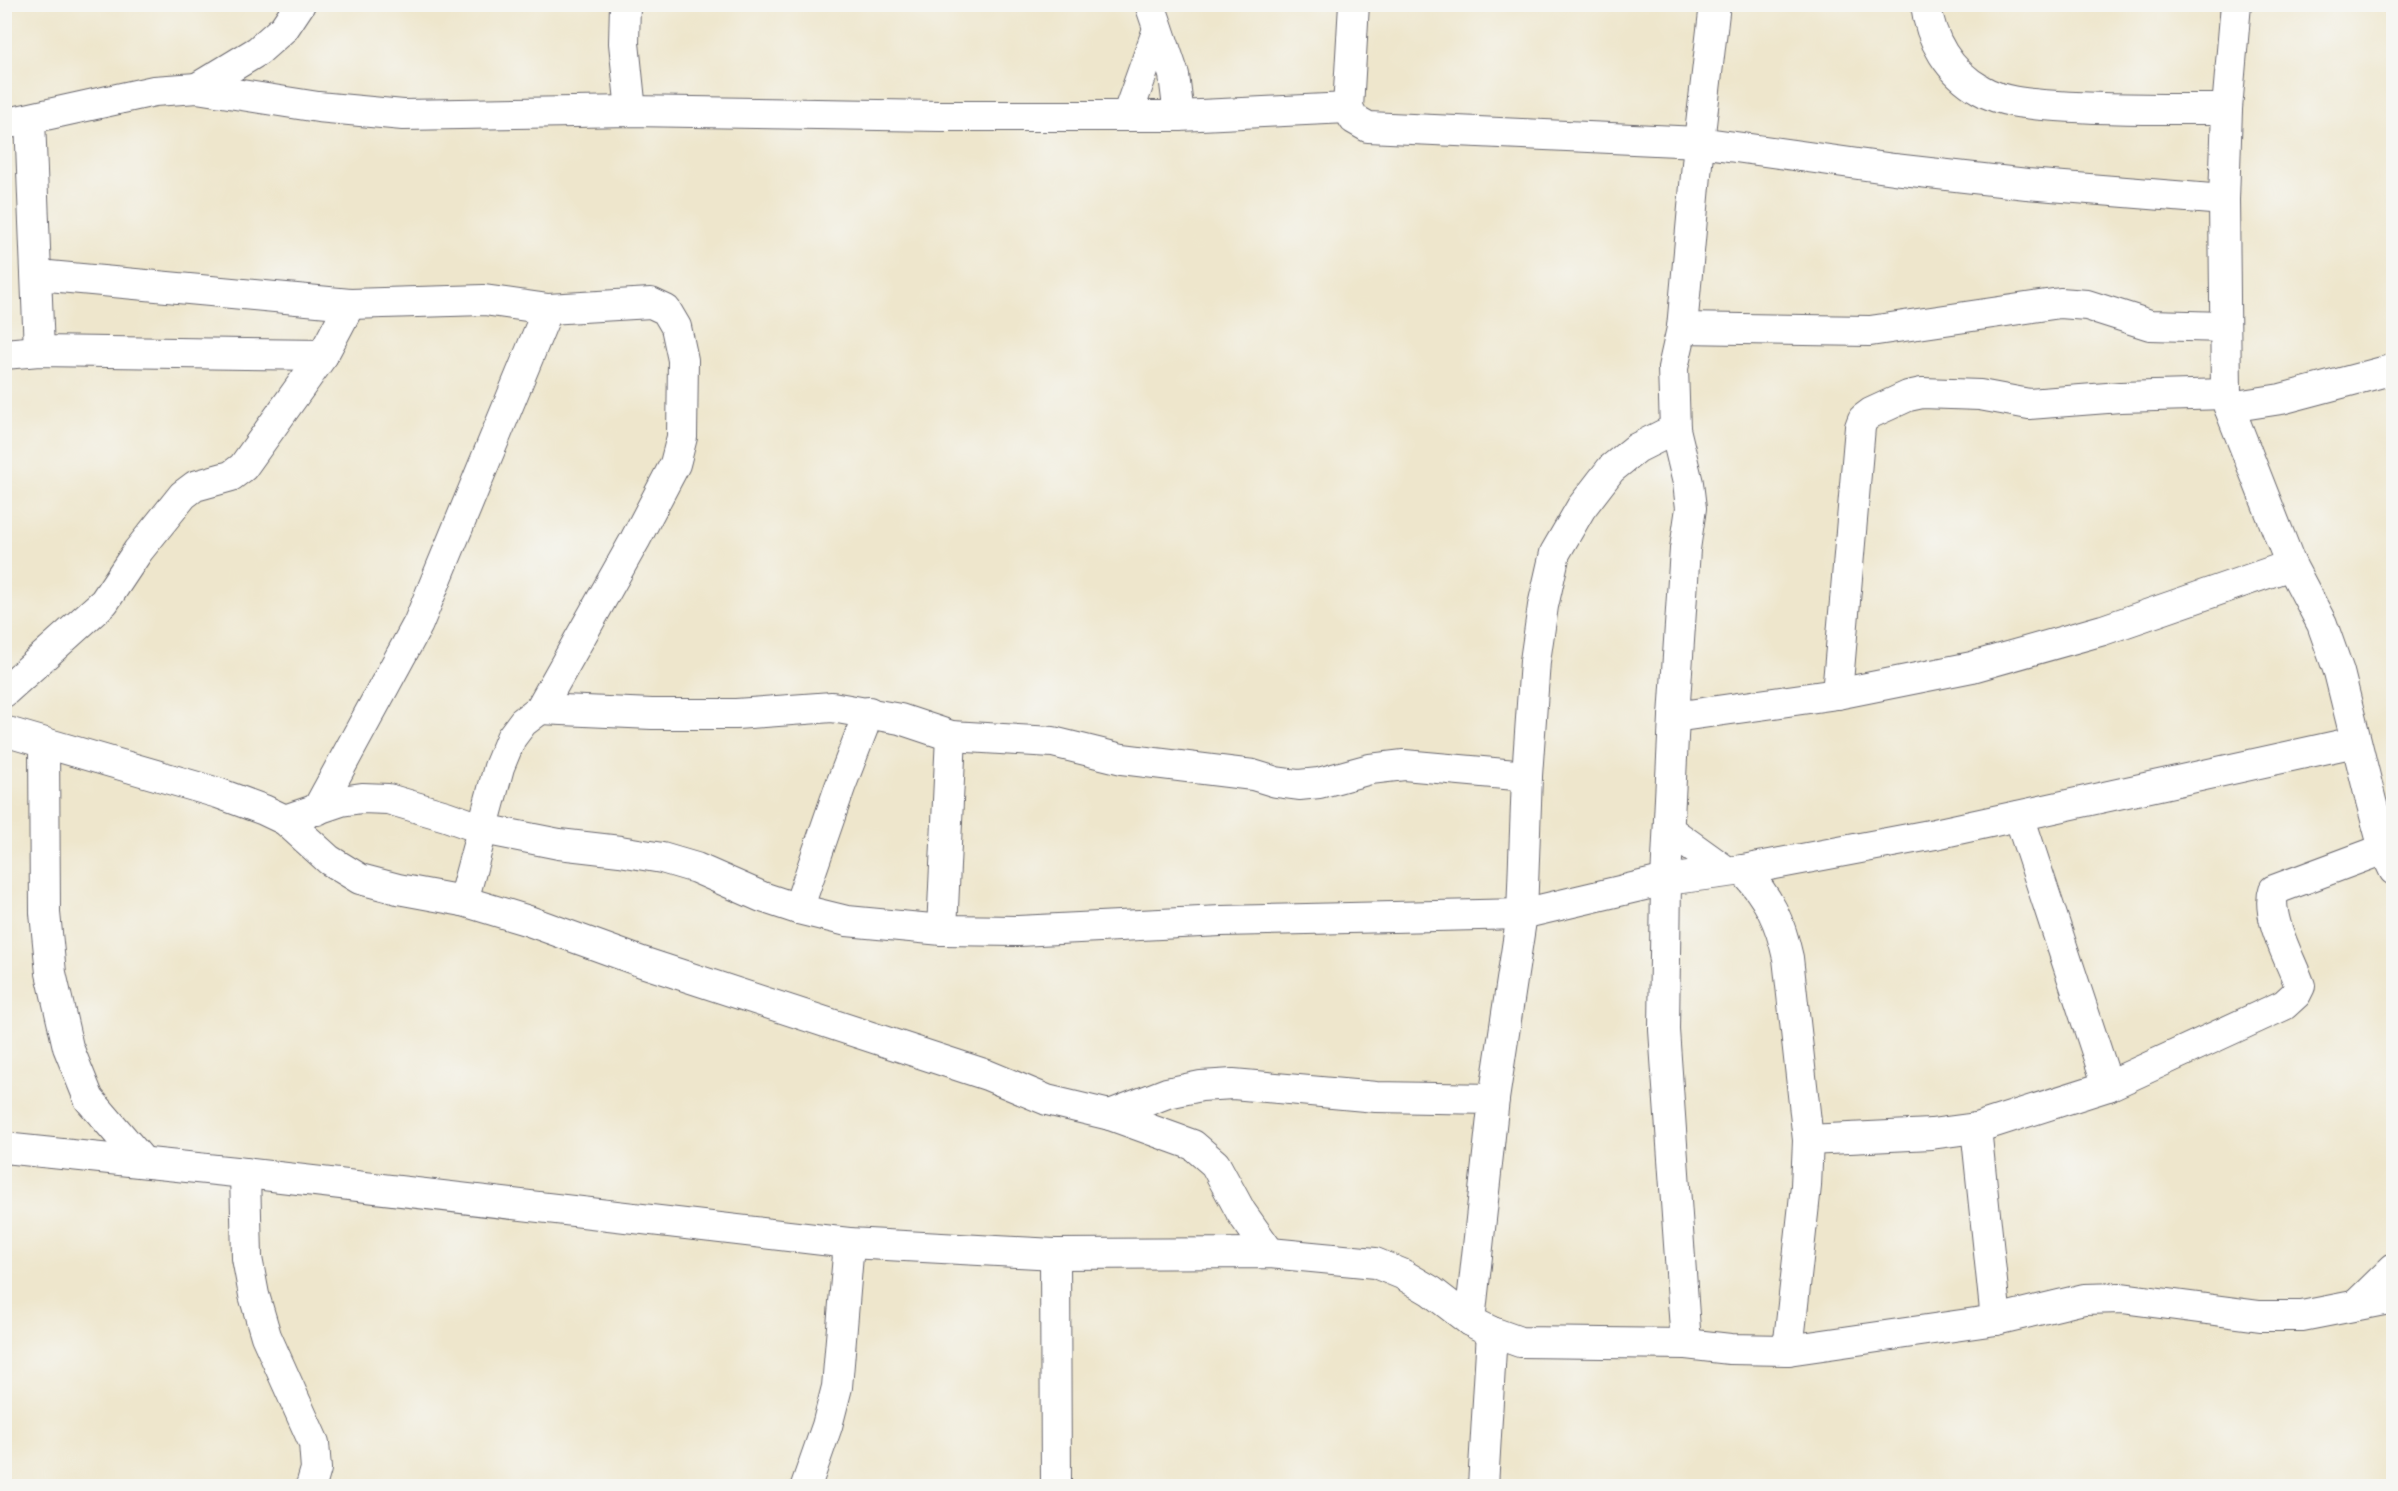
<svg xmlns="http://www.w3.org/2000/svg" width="2398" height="1491" viewBox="0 0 2398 1491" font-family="Delius,sans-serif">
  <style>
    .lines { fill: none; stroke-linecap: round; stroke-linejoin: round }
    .minor-casing { stroke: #69676e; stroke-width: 32 }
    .minor { stroke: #fff; stroke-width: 30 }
  </style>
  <rect width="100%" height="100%" fill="#f6f6f2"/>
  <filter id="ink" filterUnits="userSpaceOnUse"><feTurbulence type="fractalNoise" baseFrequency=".0167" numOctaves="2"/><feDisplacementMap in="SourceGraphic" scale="12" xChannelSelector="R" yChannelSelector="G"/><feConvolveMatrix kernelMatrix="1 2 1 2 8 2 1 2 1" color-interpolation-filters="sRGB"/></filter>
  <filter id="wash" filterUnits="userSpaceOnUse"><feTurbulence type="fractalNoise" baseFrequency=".008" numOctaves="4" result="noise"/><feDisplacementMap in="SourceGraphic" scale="24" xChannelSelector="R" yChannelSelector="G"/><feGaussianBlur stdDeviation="1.35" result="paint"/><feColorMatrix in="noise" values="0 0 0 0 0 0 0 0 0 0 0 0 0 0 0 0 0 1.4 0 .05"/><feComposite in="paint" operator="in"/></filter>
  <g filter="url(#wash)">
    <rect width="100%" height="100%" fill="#eee6cc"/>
  </g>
  <g filter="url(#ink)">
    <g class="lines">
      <!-- minor casing -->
      <g class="minor-casing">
        <g id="minor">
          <polyline points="625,4 624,43 631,111"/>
          <polyline points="1150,4 1174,75 1179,116"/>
          <polyline points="1354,4 1348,108 1354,119 1368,127 1699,142 1894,169 2027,184 2224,200"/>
          <path d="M1926 4C1930 40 1949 72 1981 90 2003 103 2032 104 2057 106 2113 110 2170 109 2227 109"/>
          <polyline points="2236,4 2227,109 2224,200 2226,394 2229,407 2291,565 2322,624 2339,672 2371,801 2384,849 2394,870"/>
          <polyline points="197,88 258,51 284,28 300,4"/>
          <polyline points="1127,116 1158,29"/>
          <polyline points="30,119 39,351"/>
          <polyline points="4,124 154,91 197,88 318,107 403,115 631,111 940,116 1179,116 1348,108"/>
          <polyline points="38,275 350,304 484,300 548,309 651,303 666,310 676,327 683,360 682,437 675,464 635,540 540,709 523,722 511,738 499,767 463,901"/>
          <polyline points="1682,328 1870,331 2060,303 2087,305 2150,325 2225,327"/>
          <polyline points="4,354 39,351 323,355"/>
          <polyline points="2229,407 2281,399 2394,369"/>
          <polyline points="4,692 104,602 138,551 183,495 195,486 231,476 243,467 323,355 350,304"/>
          <polyline points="1837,694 1860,427 1863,419 1871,413 1908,396 1922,393 1980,395 2029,404 2120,397 2226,394"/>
          <polyline points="540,709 652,714 736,714 832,707 900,719 951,736 1053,742 1122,759 1253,775 1276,782 1299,785 1319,783 1370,769 1404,765 1527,776"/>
          <polyline points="1674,717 1837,694 1972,667 2103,630 2291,565"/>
          <polyline points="4,731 218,793 264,810 285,820 329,860 360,879 398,889 463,901 529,921 642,962 987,1075 1047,1100 1110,1115 1193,1145 1215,1164 1241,1212 1270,1253"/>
          <polyline points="44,743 45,913 51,973 68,1047 89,1099 143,1162"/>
          <polyline points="317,810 418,624 548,309"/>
          <polyline points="2019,816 2108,1086"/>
          <polyline points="285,820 341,801 362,798 388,799 446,816 483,829 559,844 620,851 662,858 696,868 762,897 798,909 847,921 942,930 1018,931 1221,921 1522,914 1666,880 1743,870 1935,834 2355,742"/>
          <polyline points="1669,830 1726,871"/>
          <path d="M1743 870C1769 898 1780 921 1788 958L1808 1140 1806 1186 1788 1350"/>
          <polyline points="798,909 840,787 869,712"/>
          <polyline points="942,930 951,736"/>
          <polyline points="1110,1115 1167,1093 1201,1086 1233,1084 1376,1097 1494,1099"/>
          <polyline points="1976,1128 1996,1320"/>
          <path d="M1808 1140 1931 1134 1976 1128 2108 1086 2284 1005 2296 994 2300 986C2291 960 2265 916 2274 890L2384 849"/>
          <polyline points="4,1148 245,1173 849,1243 1055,1254 1270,1253 1375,1263 1402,1274 1431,1291 1470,1321 1492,1332 1520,1342 1686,1344 1730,1349 1788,1350 1996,1320 2084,1299 2122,1298 2260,1316 2302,1316 2394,1298"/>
          <polyline points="245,1173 247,1258 254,1295 266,1336 314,1443 316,1469 311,1486"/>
          <polyline points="1055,1254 1056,1486"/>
          <polyline points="2356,1305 2394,1268"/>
          <polyline points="1470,1321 1494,1099 1522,914 1527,776 1535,661 1543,606 1555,553 1581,508 1611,469 1637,448 1675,429"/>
          <polyline points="1686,1344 1664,1030 1666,880 1674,717 1685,549 1691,508 1688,483 1675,429 1673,368 1682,328 1699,142 1715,4"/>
          <polyline points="806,1486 827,1426 837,1387 849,1243"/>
          <polyline points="1483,1486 1492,1332"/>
        </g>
      </g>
      <!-- minor -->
      <use href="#minor" class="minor"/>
    </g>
  </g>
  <!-- margin -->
  <rect width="2398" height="1491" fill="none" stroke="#f6f6f2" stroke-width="24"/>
</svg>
